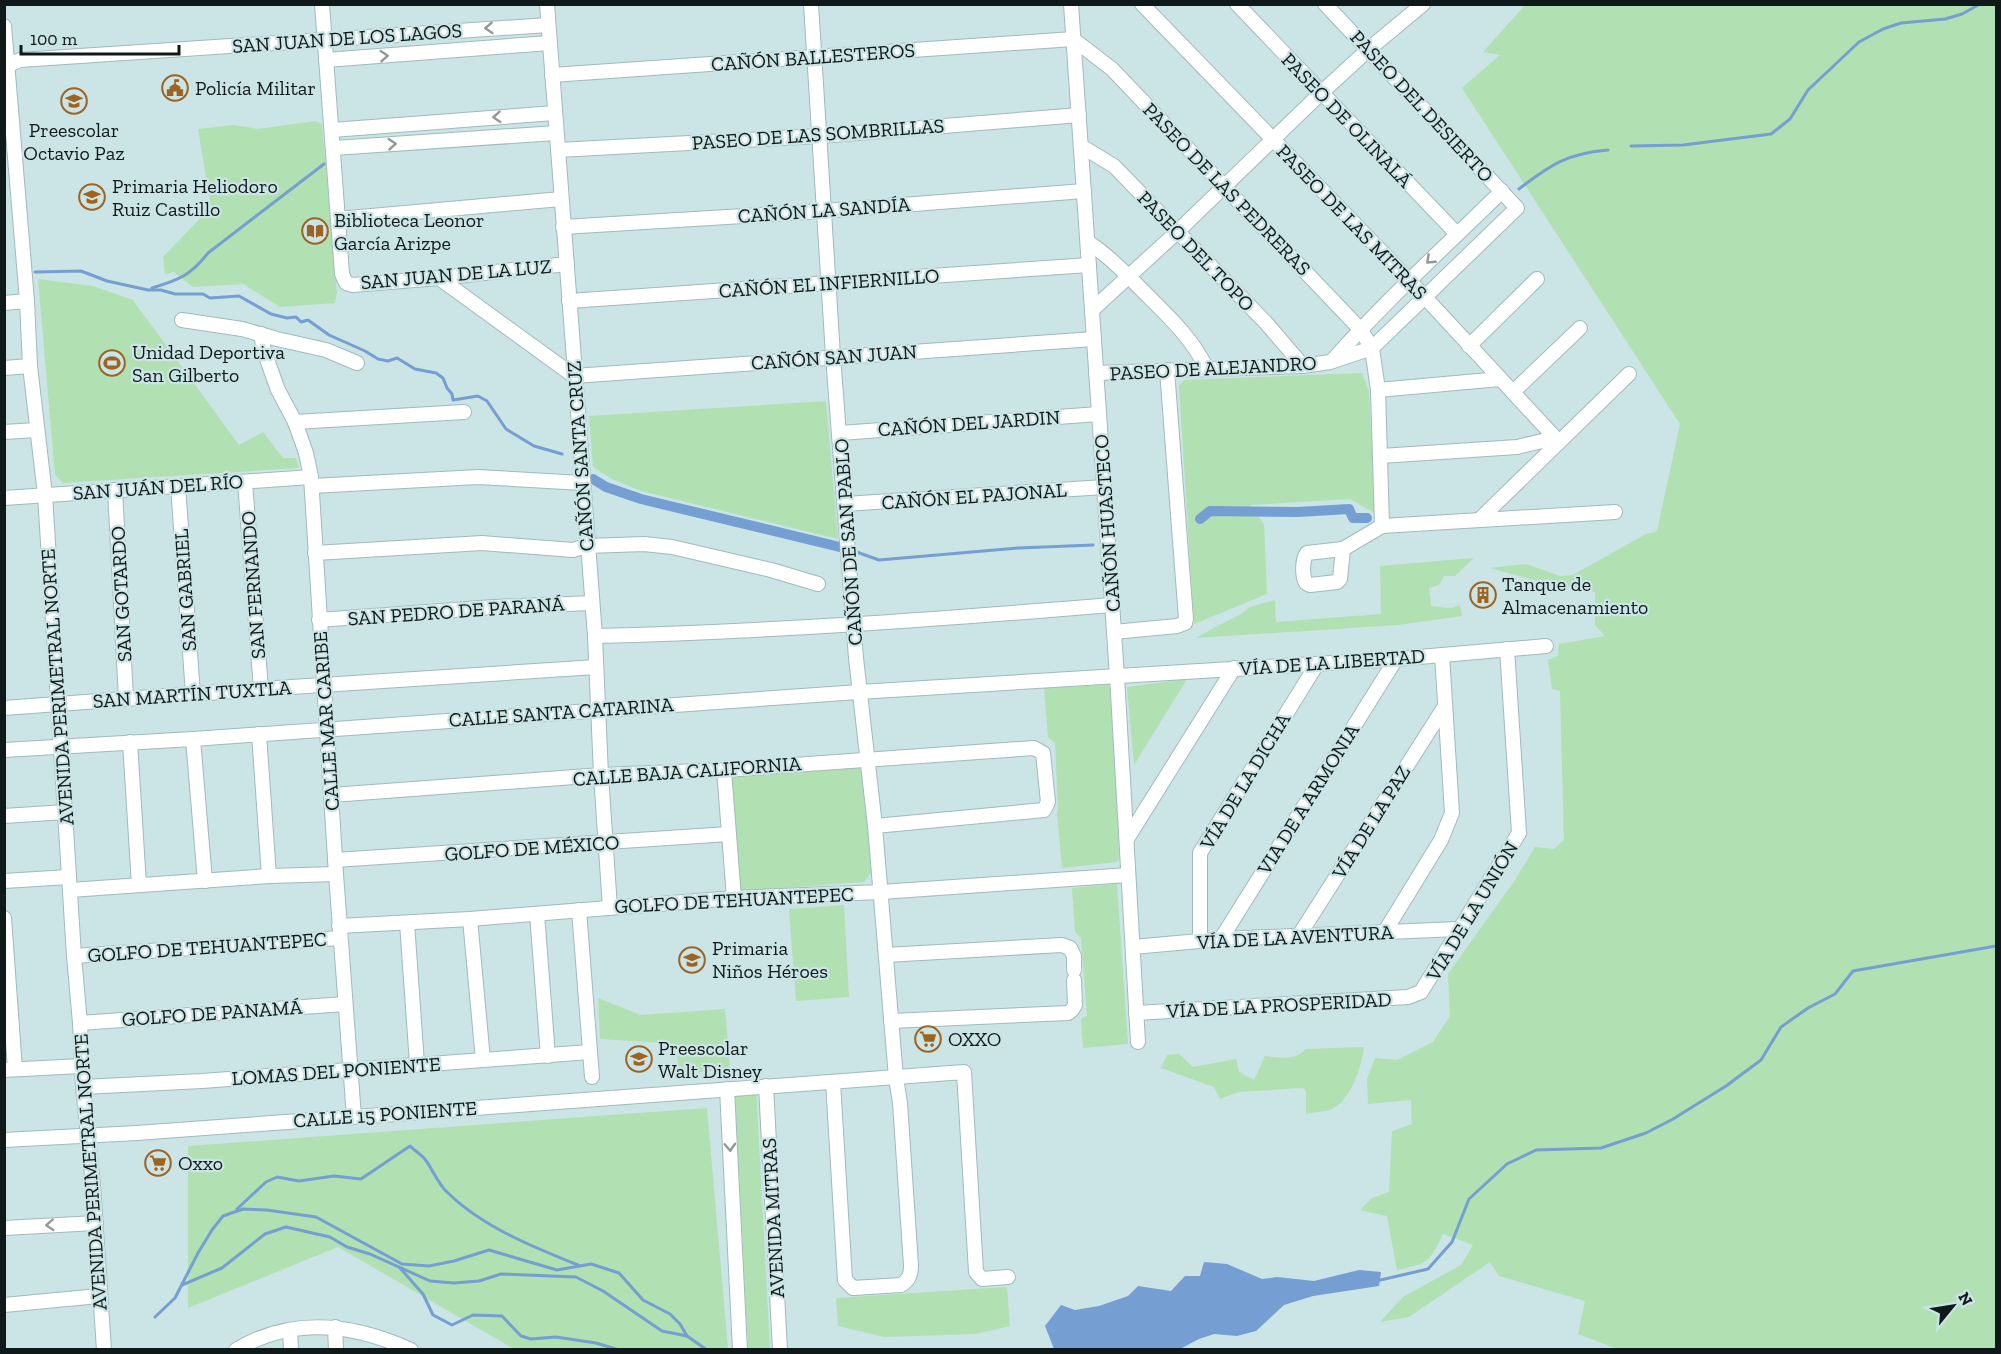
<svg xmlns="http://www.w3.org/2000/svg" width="2001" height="1354" viewBox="0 0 2001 1354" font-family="'Zilla Slab',serif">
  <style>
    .green { fill: #b1e0b3 }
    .water { fill: #759fd2 }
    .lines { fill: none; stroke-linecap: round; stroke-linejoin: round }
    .stream { stroke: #759fd2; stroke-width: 3 }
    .canal { stroke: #759fd2; stroke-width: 10 }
    .minor-casing { stroke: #a1babb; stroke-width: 16 }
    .minor { stroke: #fff; stroke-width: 14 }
    .oneway { stroke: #939898 }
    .labels { text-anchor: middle; stroke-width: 4.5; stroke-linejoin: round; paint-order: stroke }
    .street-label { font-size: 20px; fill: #101919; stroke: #cbe4e5 }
    .poi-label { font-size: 20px; fill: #101919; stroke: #cbe4e5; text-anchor: start }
  </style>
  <rect width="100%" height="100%" fill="#cbe4e5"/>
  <!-- green -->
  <g class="green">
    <path d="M1526 4 1996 5V1349H1617L1578 1334 1585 1301 1499 1276 1490 1262 1409 1317 1380 1322 1403 1297 1461 1265 1473 1245 1443 1234C1429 1263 1429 1263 1397 1270L1387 1216 1360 1210 1372 1198 1389 1192 1392 1131 1412 1124 1411 1100 1368 1104 1367 1079 1375 1058 1397 1060 1433 1042 1450 1016 1448 974 1515 880 1535 847 1554 849 1564 840 1560 691 1552 689 1548 660 1558 656 1559 644 1605 636 1595 625V592L1530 579 1490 568 1526 564 1560 576 1573 575 1646 534 1657 531 1680 424 1462 88 1500 55 1483 52Z"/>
    <polygon points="315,121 322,124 337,293 335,303 280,307 243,284 193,287 174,272 165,274 163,257 211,207 198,129 234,125 258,129"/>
    <polygon points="38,279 93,286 133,300 239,445 263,432 283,458 296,458 299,468 63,483 55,475"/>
    <polygon points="1362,373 1369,392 1375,513 1350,499 1250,505 1264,524 1267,594 1194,624 1179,386 1184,380"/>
    <polygon points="826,401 838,539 641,491 612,479 593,467 589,416"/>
    <polygon points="1474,558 1455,576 1444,576 1439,585 1429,588 1431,606 1451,608 1460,605 1462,616 1398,625 1195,638 1241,614 1250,607 1275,600 1276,622 1381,614 1380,566"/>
    <polygon points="1187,679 1134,765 1127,687"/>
    <polygon points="1108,685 1112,691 1119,858 1117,862 1062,868 1057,813 1058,810 1055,743 1048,737 1044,688"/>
    <polygon points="858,766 861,770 872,871 864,882 741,891 732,776"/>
    <polygon points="1117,884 1128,1044 1083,1048 1081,1019 1087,1016 1081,938 1075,932 1072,888"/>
    <polygon points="844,905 849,997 796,1001 789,909"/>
    <polygon points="598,998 641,1015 725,1009 730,1069 679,1074 676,1044 600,1039"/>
    <path d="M1364 1047C1362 1066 1350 1103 1330 1110 1323 1112 1314 1112 1306 1114V1091L1303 1088 1239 1092 1220 1099 1214 1087 1161 1068 1167 1055 1179 1054 1193 1067 1236 1059 1239 1072 1254 1080 1265 1056C1279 1058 1296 1061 1306 1049Z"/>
    <polygon points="756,1087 770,1349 748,1349 735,1089"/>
    <polygon points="707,1108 728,1349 514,1349 338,1247 188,1308 188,1146"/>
    <polygon points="1007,1287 1010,1326 976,1334 884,1337 838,1326 836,1298"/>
  </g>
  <!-- water -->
  <polygon class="water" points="1204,1262 1227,1264 1262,1279 1277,1277 1314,1281 1359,1270 1381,1272 1379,1286 1313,1296 1284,1305 1256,1331 1237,1336 1214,1334 1199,1339 1180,1349 1054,1349 1045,1326 1061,1305 1075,1310 1099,1306 1128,1296 1138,1286 1171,1291 1185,1276 1200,1276"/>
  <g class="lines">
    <!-- stream -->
    <g class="stream">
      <polyline points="1631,146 1683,145 1771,134 1790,119 1808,90 1859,42 1883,29 1901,23 1945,19 1962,14 1980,4"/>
      <path d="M1519 189C1550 165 1568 153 1608 150"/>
      <polyline points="35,272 81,271 107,281 148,290 161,290 175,294 203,294 210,298 239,296 271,314 287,318 296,317 301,322 308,320 329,335 365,351 378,359 388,361 397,358 415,369 436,373 443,378 447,388 452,394 453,400 478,396 487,401 506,429 534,446 562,454"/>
      <path d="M152 288C179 280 191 275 208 253L324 164"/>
      <polyline points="851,550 879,560 1019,548 1093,545"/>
      <path d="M237 1209 266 1182 277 1177 299 1181 334 1176 361 1179 410 1146C414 1150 420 1154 424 1158 433 1169 437 1183 448 1193 483 1227 533 1247 578 1265"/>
      <polyline points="400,1268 423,1294 433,1315 452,1325 473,1315 502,1316 521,1336 531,1339 556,1337 596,1343 619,1350"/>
      <polyline points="1376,1281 1428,1269 1452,1242 1469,1199 1507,1164 1536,1150 1601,1148 1646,1133 1673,1119 1726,1086 1761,1060 1781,1027 1808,1008 1835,994 1853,971 1996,946"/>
      <polyline points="182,1285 222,1268 265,1234 286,1227 330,1237 347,1247 370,1254 430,1281 454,1283 479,1281 501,1274 576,1277 603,1291 662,1331 687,1336"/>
      <polyline points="155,1317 175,1298 198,1253 212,1230 223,1216 243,1209 267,1210 316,1217 402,1264 429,1266 454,1261 489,1250 557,1270 591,1264 619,1273 643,1300 670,1314 680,1324 687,1336 707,1350"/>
    </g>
    <!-- canal -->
    <g class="canal">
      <polyline points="593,479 606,487 641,499 848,549"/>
      <polyline points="1200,519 1210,511 1298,512 1349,509 1353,518 1367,518"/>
    </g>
    <!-- minor casing -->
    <g class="minor-casing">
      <g id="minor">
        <polyline points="322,4 342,274 346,283 353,285 439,278 567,264"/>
        <polyline points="547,4 595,636 601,775 610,908"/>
        <path d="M811 4 833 356 856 658 875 826 896 1078 900 1103 911 1265C911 1275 909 1280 901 1285L853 1288 845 1280 833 1082"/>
        <polyline points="1071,4 1117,676 1138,1042"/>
        <polyline points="1142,4 1409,280 1559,442"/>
        <polyline points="1237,4 1457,234"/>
        <polyline points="4,26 27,301 30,366 45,495 74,956 80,1023 83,1087 93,1185 104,1350"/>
        <polyline points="326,60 549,43"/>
        <polyline points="4,67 20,60 548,25"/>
        <polyline points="552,75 1073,39 1112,69 1360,329 1372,348 1378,390 1382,526"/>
        <polyline points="332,130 555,113"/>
        <polyline points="1081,146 1114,166 1267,324 1303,366"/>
        <polyline points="334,148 556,133"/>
        <polyline points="558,150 820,136 1079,115"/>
        <polyline points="338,219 561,199"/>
        <polyline points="563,227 824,211 1084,191"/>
        <path d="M1088 242C1109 256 1126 274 1144 292 1168 316 1192 338 1207 369"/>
        <polyline points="439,278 574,376 1094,339"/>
        <polyline points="569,301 1089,265"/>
        <polyline points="4,303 27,301"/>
        <polyline points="1092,310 1177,232 1321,93 1369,49 1423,4"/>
        <polyline points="182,320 242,329 277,339 326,350 357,363"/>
        <polyline points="261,334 264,351 278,390 295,422 306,453 311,477 336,874 354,1117"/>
        <polyline points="1469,346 1537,279"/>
        <path d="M1332 361C1385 301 1445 247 1502 191"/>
        <polyline points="4,368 30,366"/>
        <polyline points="1096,373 1303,366 1330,362 1372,348 1517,208 1325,4"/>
        <polyline points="1378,390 1500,379"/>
        <polyline points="1513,392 1580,328"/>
        <polyline points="295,422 464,412"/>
        <polyline points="4,432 37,430"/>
        <polyline points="840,433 1099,414"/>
        <polyline points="1381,456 1517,447 1555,438"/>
        <polyline points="245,482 261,689"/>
        <polyline points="178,486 193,694"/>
        <polyline points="312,486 478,477 583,483"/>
        <polyline points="115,490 126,699"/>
        <polyline points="4,498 311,477"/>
        <polyline points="845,504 1104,487"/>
        <polyline points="1479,520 1629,374"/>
        <polyline points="1382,526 1615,512"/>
        <path d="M1343 549 1340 579 1337 582 1310 585 1306 583C1302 576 1302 560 1307 553Z"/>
        <polyline points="1343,549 1382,526"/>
        <polyline points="315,553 482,543 573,550 587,546 644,544 672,547 771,570 818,584"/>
        <polyline points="319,620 494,607 592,603"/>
        <polyline points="1114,632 1177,626 1185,623 1186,619 1167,370"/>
        <path d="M595 636C768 632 940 619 1112 605"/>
        <polyline points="4,708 261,689 596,667"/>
        <polyline points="259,734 269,876"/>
        <polyline points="193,739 205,881"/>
        <polyline points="130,742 139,885"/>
        <polyline points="4,750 193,739 859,692 1396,659 1546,646"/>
        <polyline points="724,770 734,898"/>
        <polyline points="332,795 601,775 724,770 1034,748 1043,753 1048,802 1044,810 875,826"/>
        <polyline points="4,816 65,812"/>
        <polyline points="1127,839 1234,668"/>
        <polyline points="335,860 729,834"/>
        <polyline points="4,881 69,877"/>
        <polyline points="70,890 269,876 336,874"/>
        <polyline points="579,910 592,1077"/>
        <polyline points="537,914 548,1056"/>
        <polyline points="4,918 15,1069"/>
        <polyline points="470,919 483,1060"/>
        <polyline points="407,923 417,1064"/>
        <polyline points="339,926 470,919 734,898 881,892 1128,875"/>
        <polyline points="1384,933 1441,840 1452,813 1442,655"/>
        <polyline points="1298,937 1445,706"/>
        <polyline points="1221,939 1396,659"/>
        <polyline points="1200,941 1200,853 1317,664"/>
        <polyline points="1133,947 1221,939 1458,929"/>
        <polyline points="886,955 1062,945 1070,948 1074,956 1074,970"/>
        <polyline points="74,956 340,938"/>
        <polyline points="1136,1013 1408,997 1421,992 1519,833 1507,649"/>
        <polyline points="891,1021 1068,1013 1072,1010 1075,1005 1074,980"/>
        <polyline points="80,1023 345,1004"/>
        <polyline points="4,1070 81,1066"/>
        <polyline points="766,1086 780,1350"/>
        <polyline points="83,1087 202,1081 590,1052"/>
        <polyline points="727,1089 740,1350"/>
        <polyline points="4,1140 137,1133 964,1072 976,1272 982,1279 1008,1277"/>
        <polyline points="4,1228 96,1223"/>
        <polyline points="4,1305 99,1296"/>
        <polyline points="335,1327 336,1350"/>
        <polyline points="290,1330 291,1350"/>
        <path d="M236 1350C292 1316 354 1324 411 1350"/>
      </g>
    </g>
    <!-- minor -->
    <use href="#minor" class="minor"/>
  </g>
  <!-- one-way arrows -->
  <defs><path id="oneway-chevron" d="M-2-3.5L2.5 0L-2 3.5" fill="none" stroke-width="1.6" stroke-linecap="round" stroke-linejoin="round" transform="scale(1.5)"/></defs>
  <g class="oneway">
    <use href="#oneway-chevron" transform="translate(489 28) rotate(176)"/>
    <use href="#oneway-chevron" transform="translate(384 56) rotate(-4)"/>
    <use href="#oneway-chevron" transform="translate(497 117) rotate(176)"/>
    <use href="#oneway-chevron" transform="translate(392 144) rotate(-4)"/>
    <use href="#oneway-chevron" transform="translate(1430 260) rotate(137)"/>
    <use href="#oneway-chevron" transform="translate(730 1147) rotate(87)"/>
    <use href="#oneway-chevron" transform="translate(50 1225) rotate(177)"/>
  </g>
  <!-- icons -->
  <defs>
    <g id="civic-ring" transform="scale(1.35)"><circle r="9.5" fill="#cbe4e5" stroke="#9d6321" stroke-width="1.5"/><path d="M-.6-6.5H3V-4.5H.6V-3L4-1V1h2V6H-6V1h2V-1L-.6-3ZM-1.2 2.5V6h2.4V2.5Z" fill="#9d6321"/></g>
    <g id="school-ring" transform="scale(1.35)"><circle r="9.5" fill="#cbe4e5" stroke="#9d6321" stroke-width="1.5"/><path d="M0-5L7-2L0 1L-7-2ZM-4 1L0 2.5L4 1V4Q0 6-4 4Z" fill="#9d6321"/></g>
    <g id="library-ring" transform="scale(1.35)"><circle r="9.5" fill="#cbe4e5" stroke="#9d6321" stroke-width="1.5"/><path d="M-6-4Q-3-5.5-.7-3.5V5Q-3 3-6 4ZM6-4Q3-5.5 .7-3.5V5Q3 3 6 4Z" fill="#9d6321"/></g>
    <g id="stadium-ring" transform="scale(1.35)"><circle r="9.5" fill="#cbe4e5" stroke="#9d6321" stroke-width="1.5"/><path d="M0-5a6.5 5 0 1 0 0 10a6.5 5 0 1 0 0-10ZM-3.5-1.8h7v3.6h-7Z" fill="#9d6321"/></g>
    <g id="building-ring" transform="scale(1.35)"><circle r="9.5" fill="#cbe4e5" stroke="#9d6321" stroke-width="1.5"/><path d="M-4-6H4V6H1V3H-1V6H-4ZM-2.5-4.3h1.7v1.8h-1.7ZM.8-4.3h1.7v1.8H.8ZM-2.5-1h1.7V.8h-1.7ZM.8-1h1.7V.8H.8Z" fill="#9d6321"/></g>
    <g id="supermarket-ring" transform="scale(1.35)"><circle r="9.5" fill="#cbe4e5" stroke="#9d6321" stroke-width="1.5"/><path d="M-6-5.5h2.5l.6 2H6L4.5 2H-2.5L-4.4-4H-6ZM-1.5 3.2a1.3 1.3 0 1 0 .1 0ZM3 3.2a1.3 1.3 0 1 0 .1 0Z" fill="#9d6321"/></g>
  </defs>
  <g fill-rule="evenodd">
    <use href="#civic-ring" x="175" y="88"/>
    <use href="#school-ring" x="74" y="101"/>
    <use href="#school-ring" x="92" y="197"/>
    <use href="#library-ring" x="315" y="231"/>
    <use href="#stadium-ring" x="112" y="363"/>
    <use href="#building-ring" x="1483" y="595"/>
    <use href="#school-ring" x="692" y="960"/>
    <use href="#supermarket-ring" x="928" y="1039"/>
    <use href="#school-ring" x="639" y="1059"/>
    <use href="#supermarket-ring" x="158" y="1163"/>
  </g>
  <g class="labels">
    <!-- street labels -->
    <g class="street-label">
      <text transform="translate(347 38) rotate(-4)" y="7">SAN JUAN DE LOS LAGOS</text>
      <text transform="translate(813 57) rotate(-4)" y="7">CAÑÓN BALLESTEROS</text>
      <text transform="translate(1422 106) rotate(47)" y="7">PASEO DEL DESIERTO</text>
      <text transform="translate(1347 120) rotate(46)" y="7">PASEO DE OLINALÁ</text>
      <text transform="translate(818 134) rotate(-4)" y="7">PASEO DE LAS SOMBRILLAS</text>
      <text transform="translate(1227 189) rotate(46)" y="7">PASEO DE LAS PEDRERAS</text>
      <text transform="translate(824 210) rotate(-4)" y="7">CAÑÓN LA SANDÍA</text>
      <text transform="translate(1352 222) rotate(46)" y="7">PASEO DE LAS MITRAS</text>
      <text transform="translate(1196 251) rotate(46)" y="7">PASEO DEL TOPO</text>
      <text transform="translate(456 274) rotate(-5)" y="7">SAN JUAN DE LA LUZ</text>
      <text transform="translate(829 283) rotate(-4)" y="7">CAÑÓN EL INFIERNILLO</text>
      <text transform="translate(834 357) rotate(-4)" y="7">CAÑÓN SAN JUAN</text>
      <text transform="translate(1213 368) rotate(-3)" y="7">PASEO DE ALEJANDRO</text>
      <text transform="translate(969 423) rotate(-4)" y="7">CAÑÓN DEL JARDIN</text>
      <text transform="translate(580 456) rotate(-94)" y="7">CAÑÓN SANTA CRUZ</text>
      <text transform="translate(158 487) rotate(-4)" y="7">SAN JUÁN DEL RÍO</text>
      <text transform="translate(974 496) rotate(-4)" y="7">CAÑÓN EL PAJONAL</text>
      <text transform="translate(1107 523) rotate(-94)" y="7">CAÑÓN HUASTECO</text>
      <text transform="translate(848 542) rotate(-94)" y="7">CAÑÓN DE SAN PABLO</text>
      <text transform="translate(253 585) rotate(-94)" y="7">SAN FERNANDO</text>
      <text transform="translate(185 590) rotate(-94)" y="7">SAN GABRIEL</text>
      <text transform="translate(121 594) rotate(-93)" y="7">SAN GOTARDO</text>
      <text transform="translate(456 611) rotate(-4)" y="7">SAN PEDRO DE PARANÁ</text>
      <text transform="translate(1332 662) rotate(-4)" y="7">VÍA DE LA LIBERTAD</text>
      <text transform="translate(57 687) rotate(-94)" y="7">AVENIDA PERIMETRAL NORTE</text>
      <text transform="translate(192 694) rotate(-4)" y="7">SAN MARTÍN TUXTLA</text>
      <text transform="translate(561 712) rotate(-4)" y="7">CALLE SANTA CATARINA</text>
      <text transform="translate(326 721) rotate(-94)" y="7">CALLE MAR CARIBE</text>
      <text transform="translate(687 771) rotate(-4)" y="7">CALLE BAJA CALIFORNIA</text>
      <text transform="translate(1245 781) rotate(-59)" y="7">VÍA DE LA DICHA</text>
      <text transform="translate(1308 799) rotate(-58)" y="7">VIA DE A ARMONIA</text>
      <text transform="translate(1371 822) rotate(-58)" y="7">VÍA DE LA PAZ</text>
      <text transform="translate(532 848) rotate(-4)" y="7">GOLFO DE MÉXICO</text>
      <text transform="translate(734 900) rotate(-3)" y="7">GOLFO DE TEHUANTEPEC</text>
      <text transform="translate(1472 911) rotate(-59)" y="7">VÍA DE LA UNIÓN</text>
      <text transform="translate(1295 937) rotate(-3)" y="7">VÍA DE LA AVENTURA</text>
      <text transform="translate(207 947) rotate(-4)" y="7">GOLFO DE TEHUANTEPEC</text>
      <text transform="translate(1279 1005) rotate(-3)" y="7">VÍA DE LA PROSPERIDAD</text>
      <text transform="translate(212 1013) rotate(-4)" y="7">GOLFO DE PANAMÁ</text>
      <text transform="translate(336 1071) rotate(-4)" y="7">LOMAS DEL PONIENTE</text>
      <text transform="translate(385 1114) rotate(-4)" y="7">CALLE 15 PONIENTE</text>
      <text transform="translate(90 1172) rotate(-94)" y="7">AVENIDA PERIMETRAL NORTE</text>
      <text transform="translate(773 1218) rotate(-93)" y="7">AVENIDA MITRAS</text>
    </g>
    <!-- poi labels -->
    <g class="poi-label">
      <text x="195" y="95">Policía Militar</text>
      <text x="74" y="137" text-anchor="middle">Preescolar<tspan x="74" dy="23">Octavio Paz</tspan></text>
      <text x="112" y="193">Primaria Heliodoro<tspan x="112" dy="23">Ruiz Castillo</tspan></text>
      <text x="334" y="227">Biblioteca Leonor<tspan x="334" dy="23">García Arizpe</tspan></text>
      <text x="132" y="359">Unidad Deportiva<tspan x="132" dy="23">San Gilberto</tspan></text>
      <text x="1502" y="591">Tanque de<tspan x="1502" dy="23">Almacenamiento</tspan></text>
      <text x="712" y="955">Primaria<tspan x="712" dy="23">Niños Héroes</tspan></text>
      <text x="948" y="1046">OXXO</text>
      <text x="658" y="1055">Preescolar<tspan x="658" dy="23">Walt Disney</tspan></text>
      <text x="178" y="1170">Oxxo</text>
    </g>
  </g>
  <!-- border -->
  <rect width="2001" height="1354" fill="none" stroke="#101919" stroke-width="12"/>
  <!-- north arrow -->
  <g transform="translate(1953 1306) rotate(60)" stroke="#cbe4e5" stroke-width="4.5" paint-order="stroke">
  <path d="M0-4.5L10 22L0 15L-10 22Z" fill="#101919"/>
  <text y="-9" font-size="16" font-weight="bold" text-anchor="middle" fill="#101919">N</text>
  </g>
  <!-- scale -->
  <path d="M21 45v9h158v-9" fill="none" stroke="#101919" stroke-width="3"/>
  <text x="30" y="45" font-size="18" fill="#101919" stroke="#cbe4e5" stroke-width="4.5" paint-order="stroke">100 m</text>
</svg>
